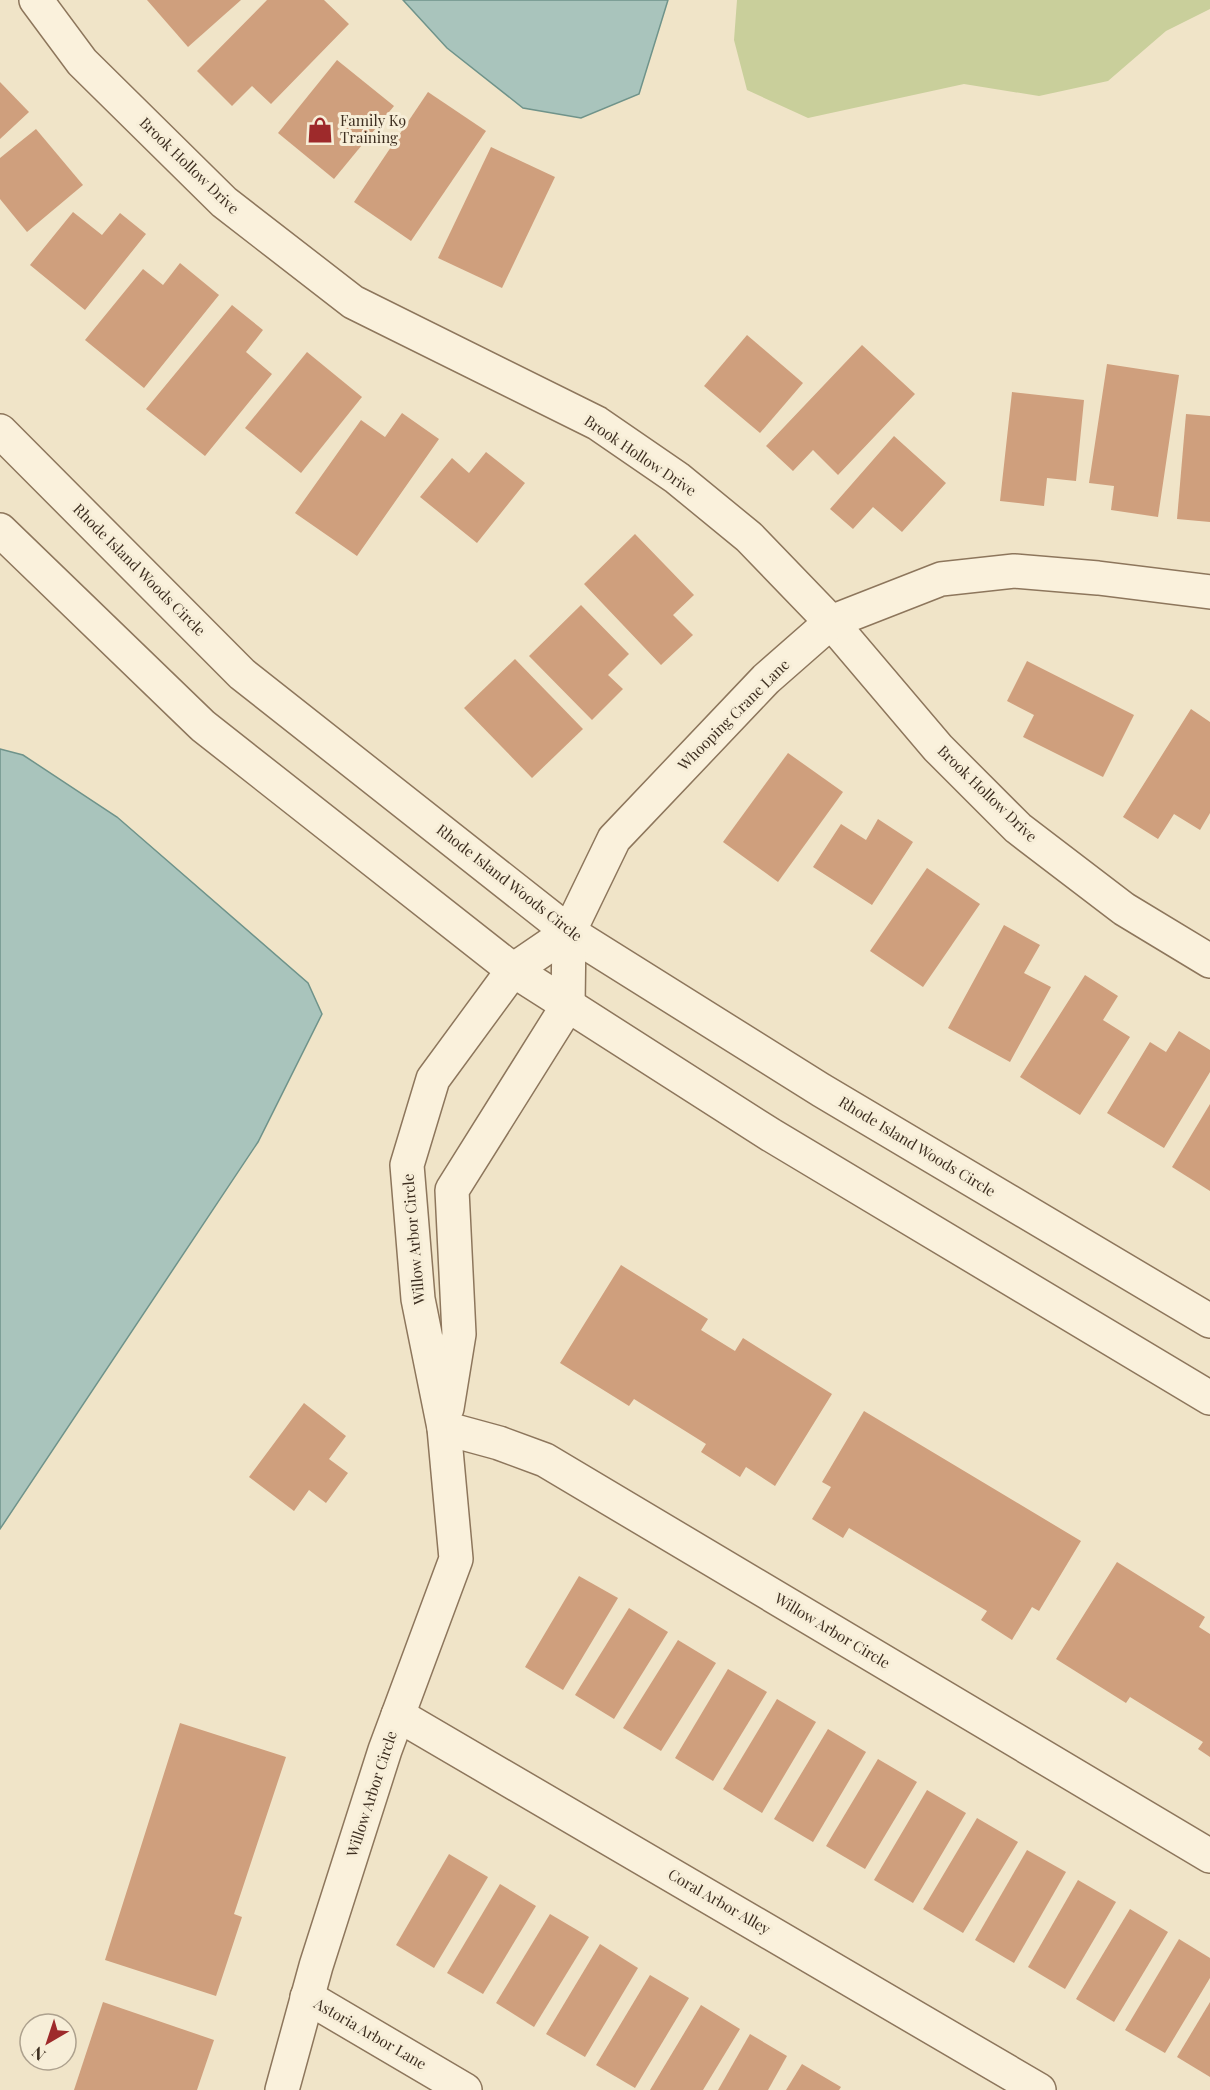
<svg xmlns="http://www.w3.org/2000/svg" width="1210" height="2090" viewBox="0 0 1210 2090" font-family="'Playfair Display',serif">
  <style>
    .green { fill: #c9cf9b }
    .water { fill: #a9c4bc; stroke: #6f938a; stroke-width: 1.5 }
    .building { fill: #cf9f7d }
    .lines { fill: none; stroke-linecap: round; stroke-linejoin: round }
    .minor-casing { stroke: #8d765c; stroke-width: 36 }
    .minor { stroke: #faf1dc; stroke-width: 33 }
    .labels { text-anchor: middle; stroke-width: 6; stroke-linejoin: round; paint-order: stroke }
    .poi-label { font-size: 15px; fill: #3d2e20; stroke: #f7eed8; text-anchor: start }
    .street-label { font-size: 15px; fill: #3d2e20; stroke: #f7eed8 }
  </style>
  <rect width="100%" height="100%" fill="#f0e4c8"/>
  <!-- green -->
  <polygon class="green" points="737,0 1210,0 1210,9 1166,31 1108,81 1039,96 964,84 808,118 747,90 734,40"/>
  <!-- water -->
  <g class="water">
    <polygon points="403,0 668,0 639,94 581,118 523,108 447,48"/>
    <polygon points="0,749 23,755 117,817 308,983 322,1014 258,1142 0,1529"/>
  </g>
  <!-- building -->
  <g class="building">
    <polygon points="147,0 241,0 188,47"/>
    <polygon points="267,0 324,0 349,24 271,104 252,86 232,106 197,71"/>
    <polygon points="337,60 394,106 334,179 278,133"/>
    <polygon points="0,82 29,112 0,139"/>
    <polygon points="428,92 486,131 411,241 354,202"/>
    <polygon points="36,129 83,185 27,232 0,199 0,158"/>
    <polygon points="491,147 555,177 502,288 438,258"/>
    <polygon points="73,212 102,235 120,213 146,234 85,310 30,265"/>
    <polygon points="180,263 219,295 144,388 85,340 143,269 163,285"/>
    <polygon points="232,305 263,330 246,352 272,374 205,456 146,409"/>
    <polygon points="747,335 803,383 760,433 704,386"/>
    <polygon points="862,345 915,394 838,475 813,450 793,471 766,446"/>
    <polygon points="307,352 362,397 301,473 245,428"/>
    <polygon points="1107,364 1179,375 1158,517 1111,510 1114,486 1089,483"/>
    <polygon points="1012,392 1084,400 1076,481 1047,478 1044,506 1000,501"/>
    <polygon points="402,413 439,439 357,556 295,513 361,420 385,437"/>
    <polygon points="1186,414 1210,416 1210,522 1177,519"/>
    <polygon points="894,436 946,483 902,532 873,507 853,529 830,509"/>
    <polygon points="486,452 525,483 477,543 420,497 452,458 469,473"/>
    <polygon points="635,534 694,595 673,615 693,635 661,665 584,584"/>
    <polygon points="581,605 629,654 608,675 623,689 592,720 529,656"/>
    <polygon points="515,659 583,729 532,778 464,708"/>
    <polygon points="1027,661 1134,715 1103,777 1023,737 1034,715 1007,701"/>
    <polygon points="1191,709 1210,722 1210,813 1200,830 1174,814 1158,839 1123,817"/>
    <polygon points="788,753 843,792 778,882 723,842"/>
    <polygon points="878,819 913,842 872,905 813,867 841,824 866,840"/>
    <polygon points="927,868 980,904 923,987 870,951"/>
    <polygon points="1004,925 1040,945 1024,973 1051,987 1010,1062 948,1028"/>
    <polygon points="1085,975 1118,996 1103,1020 1130,1037 1080,1115 1020,1077"/>
    <polygon points="1179,1031 1210,1050 1210,1072 1164,1148 1107,1113 1150,1042 1166,1052"/>
    <polygon points="1210,1104 1210,1191 1172,1167"/>
    <polygon points="621,1265 708,1319 701,1330 735,1351 743,1338 832,1394 775,1486 746,1467 740,1477 701,1452 706,1444 634,1399 629,1406 560,1363"/>
    <polygon points="304,1403 346,1436 329,1459 348,1473 326,1503 309,1490 294,1511 249,1477"/>
    <polygon points="864,1411 1081,1541 1039,1611 1032,1607 1012,1640 981,1620 987,1611 849,1528 843,1538 812,1519 831,1487 822,1482"/>
    <polygon points="1117,1562 1205,1617 1199,1627 1210,1634 1210,1757 1198,1749 1203,1742 1130,1697 1126,1703 1056,1659"/>
    <polygon points="579,1576 618,1598 563,1690 525,1667"/>
    <polygon points="629,1608 668,1632 614,1719 575,1695"/>
    <polygon points="678,1640 716,1663 661,1751 623,1728"/>
    <polygon points="728,1669 767,1692 713,1781 675,1758"/>
    <polygon points="777,1699 816,1722 762,1813 723,1789"/>
    <polygon points="180,1723 286,1757 234,1914 242,1917 216,1996 105,1960"/>
    <polygon points="828,1729 866,1752 813,1842 774,1819"/>
    <polygon points="878,1759 917,1782 865,1869 826,1846"/>
    <polygon points="927,1790 966,1813 913,1903 874,1880"/>
    <polygon points="977,1818 1018,1842 963,1933 923,1909"/>
    <polygon points="1027,1850 1066,1872 1014,1963 975,1940"/>
    <polygon points="449,1854 488,1877 434,1968 396,1945"/>
    <polygon points="1078,1880 1116,1902 1065,1989 1028,1967"/>
    <polygon points="500,1884 536,1906 483,1994 447,1973"/>
    <polygon points="1130,1909 1168,1932 1114,2022 1076,1999"/>
    <polygon points="550,1914 589,1937 534,2027 496,2003"/>
    <polygon points="1179,1939 1210,1958 1210,1978 1165,2053 1125,2030"/>
    <polygon points="600,1944 638,1968 585,2057 546,2034"/>
    <polygon points="650,1975 689,1998 635,2088 596,2065"/>
    <polygon points="103,2002 214,2040 197,2090 74,2090"/>
    <polygon points="1210,2002 1210,2077 1177,2057"/>
    <polygon points="701,2005 740,2029 703,2090 650,2090"/>
    <polygon points="750,2034 787,2056 768,2090 718,2090"/>
    <polygon points="802,2064 841,2087 839,2090 786,2090"/>
  </g>
  <g class="lines">
    <!-- minor casing -->
    <g class="minor-casing">
      <g id="minor">
        <polyline points="36,0 82,62 224,202 353,302 597,423 677,478 749,537 831,622 938,748 1018,828 1124,909 1210,961"/>
        <polyline points="0,431 242,674 569,932 821,1090 1210,1321"/>
        <polyline points="0,530 203,726 513,970 771,1135 1210,1398"/>
        <polyline points="447,1408 459,1334 452,1190 568,1005 569,932"/>
        <polyline points="444,1428 499,1443 545,1460 1210,1856"/>
        <polyline points="398,1715 1039,2090"/>
        <polyline points="307,1997 465,2090"/>
        <polyline points="282,2090 316,1966 385,1750 456,1559 444,1428 418,1299 407,1165 433,1079 513,970 569,932 614,839 766,679 831,622 941,579 1014,571 1098,578 1210,592"/>
      </g>
    </g>
    <!-- minor -->
    <use href="#minor" class="minor"/>
  </g>
  <!-- icons -->
  <defs>
    <g id="shop-bare" transform="scale(2.07)"><path d="M-5-2.5h2.3a2.7 3.5 0 0 1 5.4 0H5L5.5 6h-11ZM-1.5-2.5h3a1.5 2.3 0 0 0-3 0Z" fill="#9e2a2b" stroke="#f7eed8" stroke-width="2.5" paint-order="stroke"/></g>
  </defs>
  <g fill-rule="evenodd">
    <use href="#shop-bare" x="320" y="130"/>
  </g>
  <g class="labels">
    <!-- poi labels -->
    <g class="poi-label">
      <text x="340" y="126">Family K9<tspan x="340" dy="17">Training</tspan></text>
    </g>
    <!-- street labels -->
    <g class="street-label">
      <text transform="translate(189 166) rotate(44)" y="5">Brook Hollow Drive</text>
      <text transform="translate(640 456) rotate(34)" y="5">Brook Hollow Drive</text>
      <text transform="translate(139 570) rotate(45)" y="5">Rhode Island Woods Circle</text>
      <text transform="translate(734 715) rotate(-45)" y="5">Whooping Crane Lane</text>
      <text transform="translate(987 794) rotate(44)" y="5">Brook Hollow Drive</text>
      <text transform="translate(509 883) rotate(38)" y="5">Rhode Island Woods Circle</text>
      <text transform="translate(917 1147) rotate(31)" y="5">Rhode Island Woods Circle</text>
      <text transform="translate(414 1239) rotate(-95)" y="5">Willow Arbor Circle</text>
      <text transform="translate(832 1631) rotate(31)" y="5">Willow Arbor Circle</text>
      <text transform="translate(372 1794) rotate(-72)" y="5">Willow Arbor Circle</text>
      <text transform="translate(719 1902) rotate(30)" y="5">Coral Arbor Alley</text>
      <text transform="translate(370 2034) rotate(30)" y="5">Astoria Arbor Lane</text>
    </g>
  </g>
  <!-- north arrow -->
  <g transform="translate(48 2042) rotate(219)"><circle r="28" fill="#f7eed8" stroke="#ada18e" stroke-width="1.5"/>
  <path d="M0-4.5L10 22L0 15L-10 22Z" fill="#9e2a2b"/>
  <text y="-9" font-size="16" font-weight="bold" text-anchor="middle" fill="#3d2e20">N</text>
  </g>
</svg>
